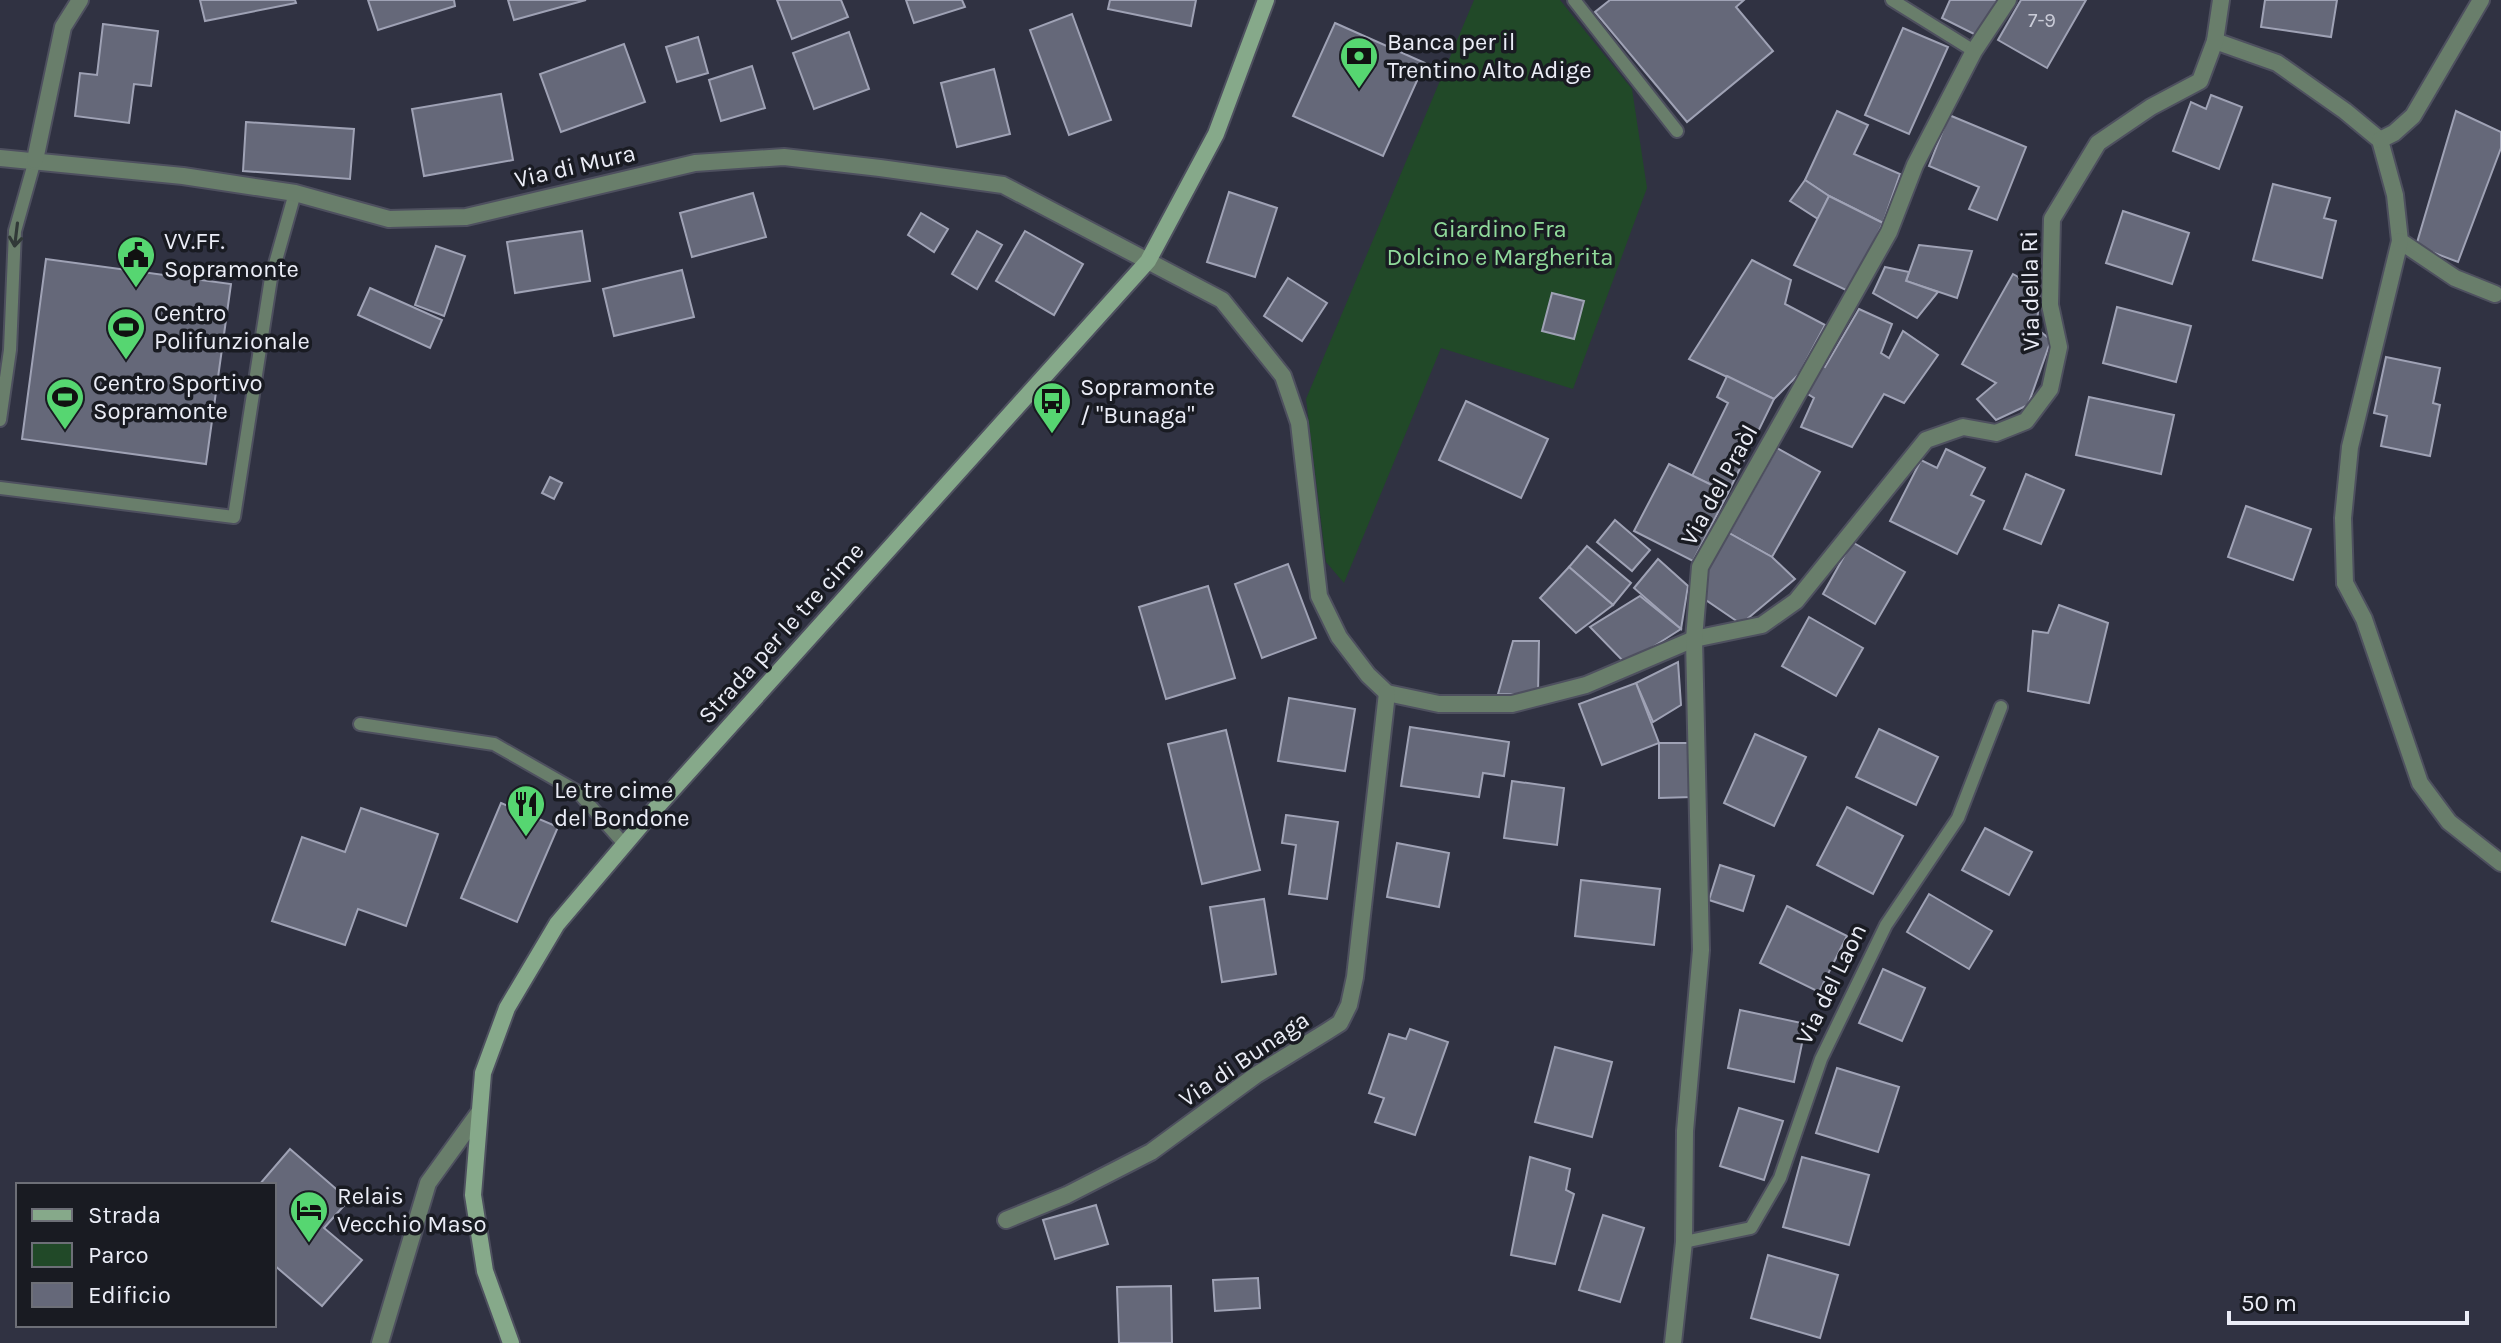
<svg xmlns="http://www.w3.org/2000/svg" width="2501" height="1343" viewBox="0 0 2501 1343" font-family="Karla,sans-serif">
  <style>
    .green { fill: #214928 }
    .building { fill: #656879; stroke: #9fa2b5; stroke-width: 2 }
    .lines { fill: none; stroke-linecap: round; stroke-linejoin: round }
    .service-casing { stroke: #4e505f; stroke-width: 16 }
    .pedestrian-casing { stroke: #4e505f; stroke-width: 20 }
    .minor-casing { stroke: #4e505f; stroke-width: 20 }
    .secondary-casing { stroke: #4e505f; stroke-width: 20 }
    .service { stroke: #697e6b; stroke-width: 12 }
    .pedestrian { stroke: #697e6b; stroke-width: 16 }
    .minor { stroke: #697e6b; stroke-width: 16 }
    .secondary { stroke: #86a98a; stroke-width: 16 }
    .oneway { stroke: #313938 }
    .labels { text-anchor: middle; stroke-width: 7; stroke-linejoin: round; paint-order: stroke }
    .number-label { font-size: 20px; fill: #caccd8 }
    .poi-label { font-size: 24px; fill: #ebedf7; stroke: #191b22; text-anchor: start }
    .street-label { font-size: 24px; fill: #ebedf7; stroke: #191b22 }
    .park-label { font-size: 24px; fill: #90db9b; stroke: #191b22 }
  </style>
  <rect width="100%" height="100%" fill="#303242"/>
  <!-- green -->
  <polygon class="green" points="1474,0 1560,0 1632,89 1647,188 1573,389 1441,348 1344,583 1326,562 1306,399"/>
  <!-- building -->
  <g class="building">
    <polygon points="200,0 295,0 296,3 205,21"/>
    <polygon points="368,0 454,0 455,6 378,30"/>
    <polygon points="508,0 586,0 514,20"/>
    <polygon points="777,0 841,0 848,17 792,39"/>
    <polygon points="906,0 962,0 965,7 914,23"/>
    <polygon points="1110,0 1196,0 1191,26 1108,9"/>
    <polygon points="1610,0 1744,0 1736,7 1773,51 1687,122 1595,12"/>
    <polygon points="1950,0 1997,0 1978,36 1942,18"/>
    <polygon points="2021,0 2086,0 2047,68 1998,40"/>
    <polygon points="2265,0 2337,0 2331,37 2261,27"/>
    <polygon points="1072,14 1111,120 1069,135 1030,30"/>
    <polygon points="1335,23 1425,63 1383,156 1293,116"/>
    <polygon points="103,24 158,31 151,86 134,84 129,123 75,116 80,73 97,75"/>
    <polygon points="1903,28 1948,47 1909,134 1865,115"/>
    <polygon points="849,32 869,89 814,109 793,53"/>
    <polygon points="698,37 708,73 677,82 666,47"/>
    <polygon points="624,44 645,102 561,132 540,74"/>
    <polygon points="752,66 765,108 721,121 709,80"/>
    <polygon points="994,69 1010,134 957,147 941,83"/>
    <polygon points="501,94 513,160 424,176 412,109"/>
    <polygon points="2211,95 2242,107 2219,169 2173,151 2191,102 2206,109"/>
    <polygon points="1837,111 1868,125 1854,154 1900,174 1883,223 1829,196 1805,180"/>
    <polygon points="2456,111 2501,132 2501,148 2458,262 2416,246"/>
    <polygon points="1949,115 2026,147 1997,220 1969,209 1979,187 1929,166"/>
    <polygon points="246,122 354,129 350,179 243,171"/>
    <polygon points="1805,180 1829,196 1818,219 1790,201"/>
    <polygon points="2273,184 2330,198 2324,218 2336,221 2322,278 2253,260"/>
    <polygon points="1229,192 1277,208 1255,277 1207,262"/>
    <polygon points="753,193 766,237 692,257 680,213"/>
    <polygon points="1829,196 1883,223 1850,292 1794,265"/>
    <polygon points="2123,211 2189,233 2172,284 2106,263"/>
    <polygon points="921,213 948,229 934,252 908,235"/>
    <polygon points="582,231 590,281 515,293 507,242"/>
    <polygon points="977,231 1002,245 977,289 952,274"/>
    <polygon points="1025,231 1083,264 1054,315 996,281"/>
    <polygon points="1919,245 1972,251 1957,298 1906,281"/>
    <polygon points="436,246 465,256 444,316 415,305"/>
    <polygon points="46,259 231,284 206,464 22,439"/>
    <polygon points="1752,260 1791,280 1785,304 1825,325 1799,374 1774,399 1689,359"/>
    <polygon points="1885,267 1909,272 1906,281 1938,292 1917,318 1873,293"/>
    <polygon points="682,270 694,317 614,336 603,289"/>
    <polygon points="2013,274 2041,290 2036,328 2051,340 2028,405 1996,420 1977,399 1996,383 1962,364"/>
    <polygon points="1288,278 1327,303 1302,341 1264,316"/>
    <polygon points="370,288 442,320 430,348 358,315"/>
    <polygon points="1552,293 1584,301 1574,339 1542,331"/>
    <polygon points="2117,307 2191,326 2176,382 2103,363"/>
    <polygon points="1859,309 1892,324 1881,353 1889,358 1903,331 1938,355 1904,403 1884,394 1852,447 1801,427 1814,398 1806,393 1821,365 1825,367"/>
    <polygon points="2386,357 2440,368 2433,403 2440,405 2430,456 2381,446 2387,416 2374,413"/>
    <polygon points="1727,376 1774,399 1728,493 1692,476 1728,403 1717,397"/>
    <polygon points="2089,397 2174,415 2161,474 2076,455"/>
    <polygon points="1466,401 1548,439 1521,498 1439,460"/>
    <polygon points="1777,448 1820,472 1772,557 1729,533"/>
    <polygon points="1946,449 1985,468 1971,495 1984,501 1957,554 1890,521 1921,460 1937,468"/>
    <polygon points="1669,464 1728,493 1693,561 1634,531"/>
    <polygon points="2026,474 2064,490 2041,544 2004,529"/>
    <polygon points="550,477 562,483 554,499 542,493"/>
    <polygon points="2246,506 2311,529 2293,580 2228,557"/>
    <polygon points="1615,520 1650,550 1632,571 1597,542"/>
    <polygon points="1729,533 1772,557 1795,579 1741,624 1700,596 1706,569"/>
    <polygon points="1852,542 1905,572 1875,624 1823,594"/>
    <polygon points="1587,546 1631,583 1613,605 1569,567"/>
    <polygon points="1658,559 1688,586 1681,629 1634,588"/>
    <polygon points="1288,564 1316,638 1262,658 1235,584"/>
    <polygon points="1569,567 1613,605 1576,633 1540,598"/>
    <polygon points="1208,586 1235,678 1166,699 1139,607"/>
    <polygon points="1640,596 1681,629 1626,664 1590,627"/>
    <polygon points="2059,605 2108,623 2089,703 2028,691 2033,631 2048,633"/>
    <polygon points="1809,617 1863,648 1836,696 1782,666"/>
    <polygon points="1513,641 1539,641 1538,695 1498,694"/>
    <polygon points="1678,662 1681,705 1653,722 1636,683"/>
    <polygon points="1636,683 1659,743 1602,765 1579,704"/>
    <polygon points="1289,698 1355,709 1345,771 1278,761"/>
    <polygon points="1410,727 1509,742 1504,776 1483,773 1479,797 1401,786"/>
    <polygon points="1879,729 1938,757 1916,805 1856,777"/>
    <polygon points="1226,730 1260,870 1202,884 1168,744"/>
    <polygon points="1755,734 1806,757 1774,826 1724,803"/>
    <polygon points="1659,743 1692,743 1692,797 1659,798"/>
    <polygon points="1512,781 1564,788 1557,845 1504,838"/>
    <polygon points="501,803 558,827 517,922 461,898"/>
    <polygon points="1847,807 1903,836 1873,894 1817,865"/>
    <polygon points="361,808 438,834 406,926 358,909 345,945 272,921 302,837 345,852"/>
    <polygon points="1286,815 1338,822 1327,899 1289,894 1296,845 1282,843"/>
    <polygon points="1985,828 2032,852 2009,895 1962,870"/>
    <polygon points="1397,843 1449,853 1439,907 1387,897"/>
    <polygon points="1720,865 1754,876 1743,911 1709,900"/>
    <polygon points="1581,880 1660,889 1654,945 1575,936"/>
    <polygon points="1929,894 1992,931 1969,969 1907,932"/>
    <polygon points="1264,899 1276,974 1222,982 1210,907"/>
    <polygon points="1787,906 1847,936 1819,992 1760,963"/>
    <polygon points="1883,969 1925,988 1902,1041 1859,1023"/>
    <polygon points="1740,1010 1806,1024 1794,1082 1728,1068"/>
    <polygon points="1410,1029 1448,1042 1415,1135 1375,1122 1384,1098 1369,1093 1389,1034 1406,1039"/>
    <polygon points="1555,1047 1612,1062 1592,1137 1535,1122"/>
    <polygon points="1837,1068 1899,1087 1878,1152 1816,1133"/>
    <polygon points="1739,1108 1783,1121 1764,1180 1720,1166"/>
    <polygon points="290,1149 349,1200 324,1228 362,1260 322,1306 274,1265 274,1185 259,1185"/>
    <polygon points="1530,1157 1570,1169 1566,1190 1574,1194 1555,1264 1511,1255"/>
    <polygon points="1802,1157 1869,1175 1849,1245 1783,1227"/>
    <polygon points="1096,1205 1108,1244 1055,1259 1043,1220"/>
    <polygon points="1603,1215 1644,1228 1620,1302 1579,1290"/>
    <polygon points="1768,1255 1838,1275 1820,1338 1751,1318"/>
    <polygon points="1258,1278 1260,1308 1215,1311 1213,1280"/>
    <polygon points="1171,1286 1172,1343 1119,1343 1117,1287"/>
  </g>
  <g class="lines">
    <!-- service casing -->
    <g class="service-casing">
      <g id="service">
        <polyline points="1574,0 1677,131"/>
        <polyline points="1892,0 1974,51"/>
        <polyline points="0,420 10,350 15,231 35,160"/>
        <polyline points="0,488 234,517 271,278 295,193"/>
        <polyline points="360,724 494,744 578,792 625,845"/>
        <polyline points="1684,1242 1751,1228 1780,1178 1821,1059 1886,925 1958,818 2001,707"/>
      </g>
    </g>
    <!-- pedestrian casing -->
    <g class="pedestrian-casing">
      <polyline id="pedestrian" points="2345,583 2364,619 2420,783 2449,822 2501,863"/>
    </g>
    <!-- minor casing -->
    <g class="minor-casing">
      <g id="minor">
        <polyline points="2215,41 2277,63 2345,111 2380,140 2395,195 2400,241 2455,278 2495,294"/>
        <polyline points="2380,140 2394,133 2413,116 2481,0"/>
        <polyline points="0,158 183,176 295,193 389,219 466,217 695,163 784,157 880,168 1003,185 1222,300 1283,376 1299,423 1319,596 1339,637 1368,675 1387,693 1439,704 1512,704 1586,685 1694,639 1762,625 1796,601 1926,440 1963,427 1996,433 2026,421 2050,389 2059,347 2050,305 2052,219 2098,143 2151,107 2200,81 2215,41 2221,0"/>
        <polyline points="35,160 63,27 80,0"/>
        <polyline points="2345,583 2343,518 2350,447 2400,241"/>
        <polyline points="1006,1220 1067,1195 1151,1152 1256,1075 1326,1032 1340,1023 1349,1005 1355,977 1387,693"/>
        <polyline points="380,1343 428,1183 478,1114"/>
        <polyline points="1673,1343 1684,1242 1685,1131 1701,950 1694,639 1700,567 1889,232 1915,165 1974,51 2008,0"/>
      </g>
    </g>
    <!-- secondary casing -->
    <g class="secondary-casing">
      <polyline id="secondary" points="511,1343 485,1271 473,1195 483,1073 507,1008 557,924 647,818 1148,261 1216,134 1266,0"/>
    </g>
    <!-- service -->
    <use href="#service" class="service"/>
    <!-- pedestrian -->
    <use href="#pedestrian" class="pedestrian"/>
    <!-- minor -->
    <use href="#minor" class="minor"/>
    <!-- secondary -->
    <use href="#secondary" class="secondary"/>
  </g>
  <!-- one-way arrows -->
  <defs><path id="oneway-shaft" d="M-6 0H5M1.5-3L5.5 0L1.5 3" fill="none" stroke-width="1.6" stroke-linecap="round" stroke-linejoin="round" transform="scale(2)"/></defs>
  <use class="oneway" href="#oneway-shaft" transform="translate(16 235) rotate(97)"/>
  <!-- icons -->
  <defs>
    <g id="bank-pin" transform="scale(2)"><path d="M0 17L-7.5 6A9.5 9.5 0 1 1 7.5 6Z" fill="#56d671" stroke="#191b22"/><path d="M-6-4H6V4H-6ZM0-2.3a2.3 2.3 0 1 0 0 4.6a2.3 2.3 0 1 0 0-4.6Z" fill="#111"/></g>
    <g id="civic-pin" transform="scale(2)"><path d="M0 17L-7.5 6A9.5 9.5 0 1 1 7.5 6Z" fill="#56d671" stroke="#191b22"/><path d="M-.6-6.5H3V-4.5H.6V-3L4-1V1h2V6H-6V1h2V-1L-.6-3ZM-1.2 2.5V6h2.4V2.5Z" fill="#111"/></g>
    <g id="stadium-pin" transform="scale(2)"><path d="M0 17L-7.5 6A9.5 9.5 0 1 1 7.5 6Z" fill="#56d671" stroke="#191b22"/><path d="M0-5a6.5 5 0 1 0 0 10a6.5 5 0 1 0 0-10ZM-3.5-1.8h7v3.6h-7Z" fill="#111"/></g>
    <g id="bus-pin" transform="scale(2)"><path d="M0 17L-7.5 6A9.5 9.5 0 1 1 7.5 6Z" fill="#56d671" stroke="#191b22"/><path d="M-5-6H5V4H4V6H2V4H-2V6H-4V4H-5ZM-3.5-4V0h7V-4ZM-3.5 1.2v1.5H-2V1.2ZM2 1.2v1.5H3.5V1.2Z" fill="#111"/></g>
    <g id="restaurant-pin" transform="scale(2)"><path d="M0 17L-7.5 6A9.5 9.5 0 1 1 7.5 6Z" fill="#56d671" stroke="#191b22"/><path d="M-5-6h1v4h1v-4h1v4h1v-4h1v5L-1.5 .5V6h-2V.5L-5-1ZM5-6V6H3V1.5H1.5Q1.5-4 5-6Z" fill="#111"/></g>
    <g id="hotel-pin" transform="scale(2)"><path d="M0 17L-7.5 6A9.5 9.5 0 1 1 7.5 6Z" fill="#56d671" stroke="#191b22"/><path d="M-6-4.5h1.5V1H6V5H4.5V3h-9V5H-6ZM-4 0a1.8 1.8 0 1 1 3.6 0ZM.5 0V-2.5h3Q6-2.5 6 0Z" fill="#111"/></g>
  </defs>
  <g fill-rule="evenodd">
    <use href="#bank-pin" x="1359" y="56"/>
    <use href="#civic-pin" x="136" y="255"/>
    <use href="#stadium-pin" x="126" y="327"/>
    <use href="#stadium-pin" x="65" y="397"/>
    <use href="#bus-pin" x="1052" y="401"/>
    <use href="#restaurant-pin" x="526" y="804"/>
    <use href="#hotel-pin" x="309" y="1210"/>
  </g>
  <g class="labels">
    <!-- number labels -->
    <g class="number-label">
      <text x="2042" y="27">7-9</text>
    </g>
    <!-- poi labels -->
    <g class="poi-label">
      <text x="1387" y="50">Banca per il<tspan x="1387" dy="28">Trentino Alto Adige</tspan></text>
      <text x="164" y="249">VV.FF.<tspan x="164" dy="28">Sopramonte</tspan></text>
      <text x="154" y="321">Centro<tspan x="154" dy="28">Polifunzionale</tspan></text>
      <text x="93" y="391">Centro Sportivo<tspan x="93" dy="28">Sopramonte</tspan></text>
      <text x="1080" y="395">Sopramonte<tspan x="1080" dy="28">/ "Bunaga"</tspan></text>
      <text x="554" y="798">Le tre cime<tspan x="554" dy="28">del Bondone</tspan></text>
      <text x="337" y="1204">Relais<tspan x="337" dy="28">Vecchio Maso</tspan></text>
    </g>
    <!-- street labels -->
    <g class="street-label">
      <text transform="translate(575 166) rotate(-13)" y="8">Via di Mura</text>
      <text transform="translate(2030 291) rotate(-91)" y="8">Via della Ri</text>
      <text transform="translate(1719 485) rotate(-61)" y="8">Via del Praòl</text>
      <text transform="translate(781 633) rotate(-48)" y="8">Strada per le tre cime</text>
      <text transform="translate(1831 984) rotate(-64)" y="8">Via del Laon</text>
      <text transform="translate(1244 1059) rotate(-34)" y="8">Via di Bunaga</text>
    </g>
    <!-- park labels -->
    <g class="park-label">
      <text x="1500" y="237">Giardino Fra<tspan x="1500" dy="28">Dolcino e Margherita</tspan></text>
    </g>
  </g>
  <!-- legend -->
  <rect x="16" y="1183" width="260" height="144" fill="#191b22" stroke="#6d6f77" stroke-width="2"/>
  <rect x="32" y="1209" width="40" height="12" fill="#86a98a" stroke="#6d6f77" stroke-width="2"/>
  <text x="88" y="1223" font-size="24" fill="#ebedf7">Strada</text>
  <rect x="32" y="1243" width="40" height="24" fill="#214928" stroke="#6d6f77" stroke-width="2"/>
  <text x="88" y="1263" font-size="24" fill="#ebedf7">Parco</text>
  <rect x="32" y="1283" width="40" height="24" fill="#656879" stroke="#6d6f77" stroke-width="2"/>
  <text x="88" y="1303" font-size="24" fill="#ebedf7">Edificio</text>
  <!-- scale -->
  <path d="M2229 1311v12h238v-12" fill="none" stroke="#ebedf7" stroke-width="4"/>
  <text x="2241" y="1311" font-size="24" fill="#ebedf7" stroke="#191b22" stroke-width="6" paint-order="stroke">50 m</text>
</svg>
